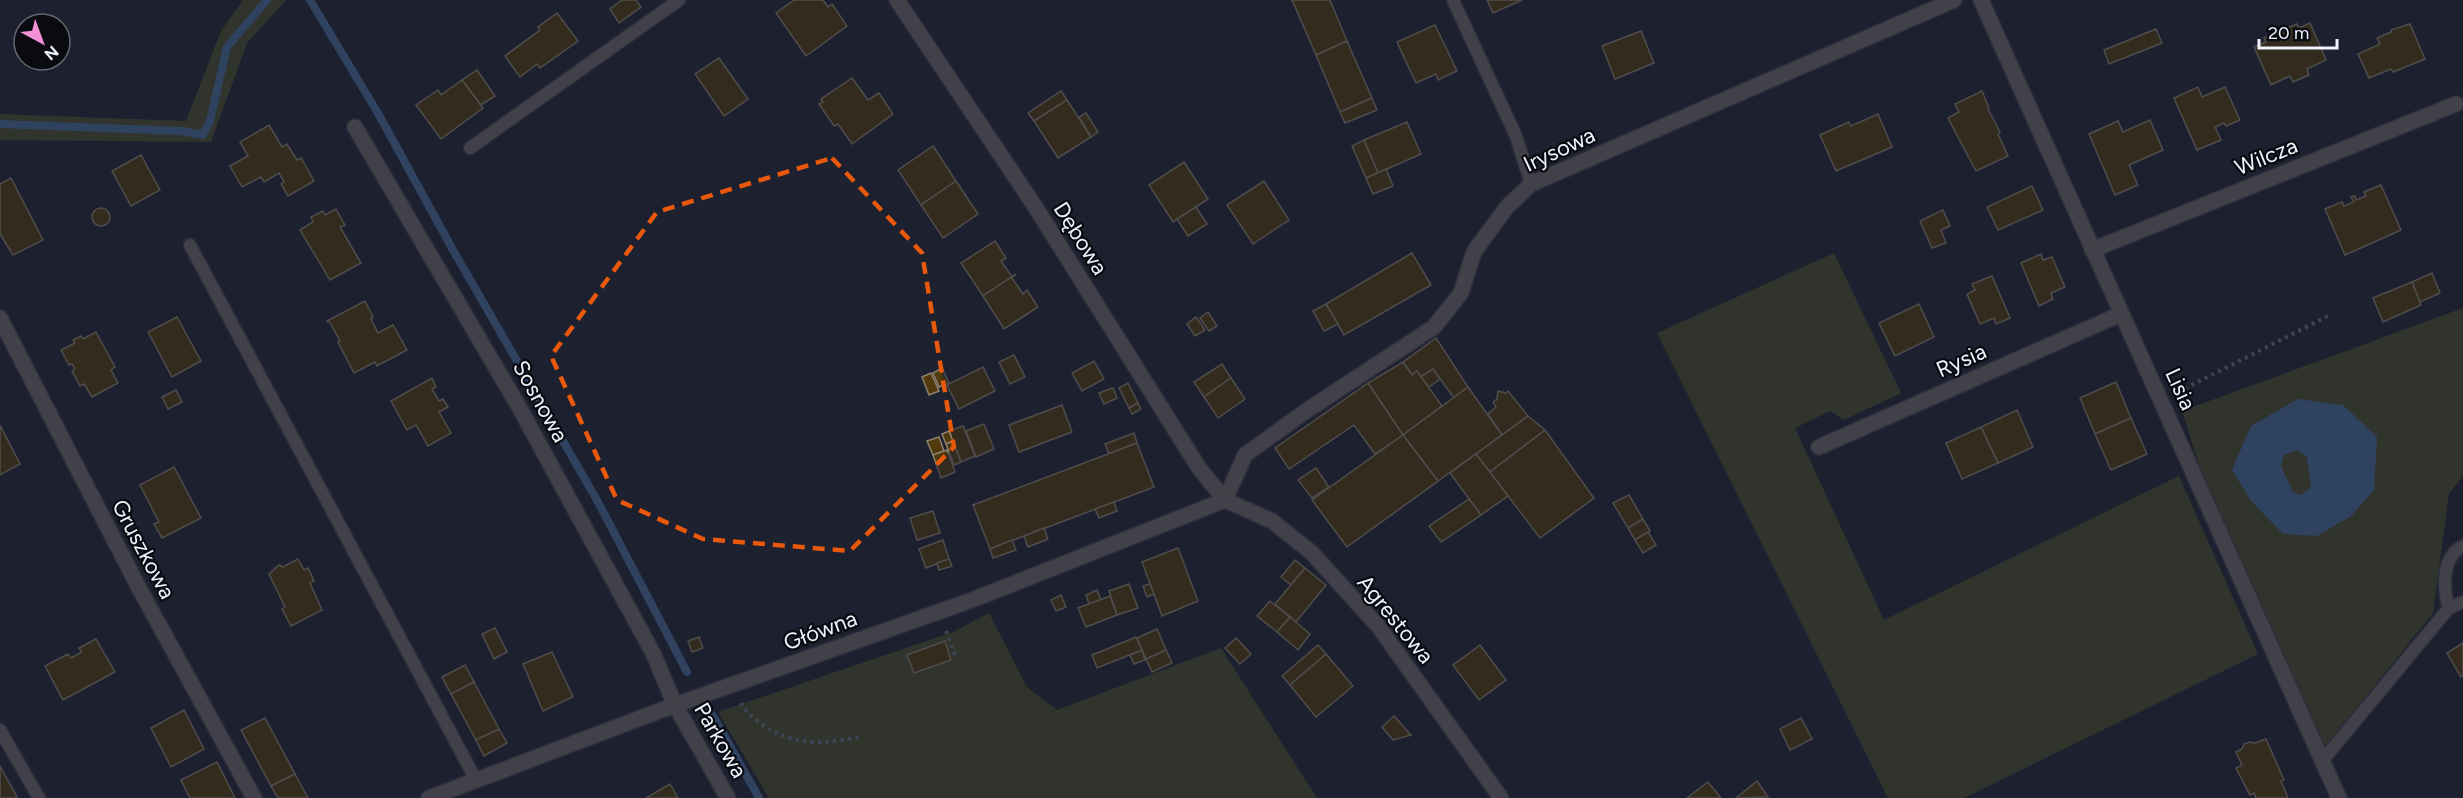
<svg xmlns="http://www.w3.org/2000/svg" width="2463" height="798" viewBox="0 0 2463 798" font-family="Figtree,sans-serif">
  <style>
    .green { fill: #484c2b }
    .water { fill: #456c99; fill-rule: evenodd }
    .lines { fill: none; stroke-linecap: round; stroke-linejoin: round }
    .stream { stroke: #456c99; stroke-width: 8 }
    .building { fill: #50390d; stroke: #8c816f; stroke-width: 1.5 }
    .lane-casing { stroke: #3b3e4d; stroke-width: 15 }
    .street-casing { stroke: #3b3e4d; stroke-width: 18 }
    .path { stroke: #6d707e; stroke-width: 4; stroke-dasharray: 3 4.5; stroke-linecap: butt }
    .lane { stroke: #706666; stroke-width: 12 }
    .street { stroke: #706666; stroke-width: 15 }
    .marked { fill: none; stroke: #e8590c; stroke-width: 4.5; stroke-dasharray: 12 8; stroke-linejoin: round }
    .labels { text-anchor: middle; stroke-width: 4.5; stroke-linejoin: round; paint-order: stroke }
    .street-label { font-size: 22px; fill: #f0f3fd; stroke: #090b11 }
  </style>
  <rect width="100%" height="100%" fill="#1d2130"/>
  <!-- green -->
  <g class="green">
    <polygon points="243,0 286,0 247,43 211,142 0,140 0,114 186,121 221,31"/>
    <polygon points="1834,253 1901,393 1844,420 1830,411 1795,428 1884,620 2179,476 2258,654 1964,798 1888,798 1657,333"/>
    <polygon points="2463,308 2463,476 2449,494 2433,613 2325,748 2199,465 2182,411"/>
    <polygon points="989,613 1027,687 1057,710 1221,648 1317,798 769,798 718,712 953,632"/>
  </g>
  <!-- water -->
  <path class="water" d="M2298 399 2343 405 2377 437 2374 490 2351 516 2317 536 2283 534 2251 501 2232 470 2251 426ZM2297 450 2307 457 2311 487 2301 495 2293 492 2281 466 2284 455Z"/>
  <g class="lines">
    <!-- stream -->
    <g class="stream">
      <polyline points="310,0 379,115 453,250 598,502 687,672"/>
      <polyline points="0,124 181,131 203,135 210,121 227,47 267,0"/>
      <polyline points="705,706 715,719 759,798"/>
    </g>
  </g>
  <!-- building -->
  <g class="building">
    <polygon points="622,0 636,0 641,7 619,23 610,9"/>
    <polygon points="794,0 823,0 828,7 832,4 847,26 806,56 776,13"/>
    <polygon points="1292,0 1330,0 1347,41 1316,55"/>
    <polygon points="1487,0 1522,0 1493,13"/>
    <polygon points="557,13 578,41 540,68 537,64 520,77 505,56 540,30 538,27"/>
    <polygon points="2310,23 2326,60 2307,69 2309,75 2293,82 2290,76 2271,85 2254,47 2266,42 2264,38 2297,24 2299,28"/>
    <polygon points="2410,24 2425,59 2393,72 2391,69 2369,78 2358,54 2380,44 2377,38 2391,32 2391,30"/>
    <polygon points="1435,25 1457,71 1438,80 1436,74 1416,83 1397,42"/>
    <polygon points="2156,29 2162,43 2109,64 2104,50"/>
    <polygon points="1641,31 1654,63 1615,79 1602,46"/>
    <polygon points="1347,41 1372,98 1340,112 1316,55"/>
    <polygon points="719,58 748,99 724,116 695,74"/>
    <polygon points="477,70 495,96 481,105 462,80"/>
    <polygon points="852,78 868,100 879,93 893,114 852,144 838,124 834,126 819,104 823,102 821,99"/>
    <polygon points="462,80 483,108 441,139 416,105 438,90 441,95"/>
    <polygon points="2198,87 2202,97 2225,87 2240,120 2226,126 2224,123 2215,127 2221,140 2197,150 2174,98"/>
    <polygon points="1061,91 1067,100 1034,121 1028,113"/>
    <polygon points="1982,91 1989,108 1988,109 2000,132 1998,134 2008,156 1976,171 1948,118 1959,112 1955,104"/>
    <polygon points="1372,98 1377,110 1345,123 1340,112"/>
    <polygon points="1067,100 1091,137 1058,158 1034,121"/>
    <polygon points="1086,113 1098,132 1091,137 1079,117"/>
    <polygon points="1878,114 1892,147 1836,171 1820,135 1849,122 1851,126"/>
    <polygon points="2150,120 2163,150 2129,165 2138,185 2115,195 2089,134 2118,121 2123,132"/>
    <polygon points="1407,122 1421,154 1378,173 1364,140"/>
    <polygon points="269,125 282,147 287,144 297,160 301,158 314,181 288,196 281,184 284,182 279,173 264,182 261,177 242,187 230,166 248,156 240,142"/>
    <polygon points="1364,140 1378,173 1366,178 1352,146"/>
    <polygon points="933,146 956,181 921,205 898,170"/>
    <polygon points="141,155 160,190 131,206 112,171"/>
    <polygon points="1184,162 1208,199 1173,222 1149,185"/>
    <polygon points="1386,169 1393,186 1373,194 1366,178"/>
    <polygon points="11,178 43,240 13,255 0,234 0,184"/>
    <polygon points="956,181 978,214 943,238 921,205"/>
    <polygon points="1264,181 1289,220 1253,244 1227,205"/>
    <polygon points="2381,185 2401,230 2345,255 2325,209 2342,202 2344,206 2354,202 2351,197 2355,196 2356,200 2366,196 2364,192"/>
    <polygon points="2032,186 2043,210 1998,230 1987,207"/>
    <polygon points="1196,207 1207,224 1188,236 1177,219"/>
    <circle cx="101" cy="217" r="9"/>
    <polygon points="336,209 345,225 340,227 361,263 330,280 300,230 313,222 311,217 323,211 325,215"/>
    <polygon points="1943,210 1950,226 1941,230 1946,243 1932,248 1920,221"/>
    <polygon points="995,241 1006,258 1001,261 1012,277 1016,274 983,296 961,263"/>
    <polygon points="1412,253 1431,285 1344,335 1326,304"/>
    <polygon points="2041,254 2043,260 2052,257 2065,287 2051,293 2053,299 2039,306 2021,263"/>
    <polygon points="2432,273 2440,293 2420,302 2412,282"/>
    <polygon points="1016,274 1012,278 1023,294 1027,290 1038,307 1004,329 983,296"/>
    <polygon points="1992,276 2010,318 1996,324 1994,318 1980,324 1967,294 1975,290 1972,284"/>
    <polygon points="2412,282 2421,305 2383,322 2373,298"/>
    <polygon points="365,301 373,317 371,319 378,333 393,325 407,350 377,366 375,362 354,373 338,342 340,341 330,323 327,321"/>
    <polygon points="1326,304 1338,324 1324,331 1313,311"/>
    <polygon points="1919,304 1934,337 1895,356 1879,323"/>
    <polygon points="1208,312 1217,326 1209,331 1200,318"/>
    <polygon points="177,317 201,361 172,377 148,332"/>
    <polygon points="1196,317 1205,330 1195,336 1187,324"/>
    <polygon points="96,332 115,367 111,370 118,383 92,397 84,384 80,386 72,371 75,369 72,364 69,365 61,350 75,343 73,340 81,336 83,339"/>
    <polygon points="1436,338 1468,387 1454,398 1433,369 1421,377 1417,371 1412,375 1403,362"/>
    <polygon points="1014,355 1025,377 1010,384 999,362"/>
    <polygon points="1094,361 1104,379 1082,391 1072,373"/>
    <polygon points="1403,362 1412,375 1417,371 1442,406 1403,435 1368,383"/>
    <polygon points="1222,364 1231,378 1204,397 1194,382"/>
    <polygon points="983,367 995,391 959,409 947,385"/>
    <polygon points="942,368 949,383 939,387 933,373"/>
    <polygon points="1433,369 1440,379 1429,387 1421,377"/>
    <polygon points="931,373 939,391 929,395 922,377"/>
    <polygon points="432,378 436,387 432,389 439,401 443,399 448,407 439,412 451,433 428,446 416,425 407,430 391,401"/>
    <polygon points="1231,378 1245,399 1218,418 1204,397"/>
    <polygon points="2116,382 2131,418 2095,434 2080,398"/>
    <polygon points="1128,383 1138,403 1129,408 1119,388"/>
    <polygon points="1368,383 1403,435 1375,454 1354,425 1289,469 1275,448"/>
    <polygon points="1468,387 1502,435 1438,481 1403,435"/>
    <polygon points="1113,388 1117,398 1104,404 1099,393"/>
    <polygon points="176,390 182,402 168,409 162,397"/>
    <polygon points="1498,391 1506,393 1508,391 1528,416 1502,435 1488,414 1496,407 1493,402 1497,399"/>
    <polygon points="1138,403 1141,409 1132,414 1129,408"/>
    <polygon points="1062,405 1072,432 1019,452 1009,425"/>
    <polygon points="2017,410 2033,447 1998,463 1981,427"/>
    <polygon points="1528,416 1545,430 1490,472 1476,454"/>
    <polygon points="2131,418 2147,454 2111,470 2095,434"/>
    <polygon points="984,424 994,449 976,457 966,431"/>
    <polygon points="0,425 20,464 0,475"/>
    <polygon points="963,426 975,456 961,462 949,431"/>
    <polygon points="1981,427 1998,463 1962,479 1946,443"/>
    <polygon points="1545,430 1594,498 1540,538 1490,472"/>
    <polygon points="949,431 953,441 946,444 942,434"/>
    <polygon points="1134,433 1137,443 1109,454 1105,444"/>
    <polygon points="1403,435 1438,481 1347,547 1312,500"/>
    <polygon points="939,437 944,451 933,455 927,441"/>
    <polygon points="953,441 961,462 954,465 946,444"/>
    <polygon points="1137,443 1154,487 990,549 973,505"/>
    <polygon points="947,450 955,472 941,478 933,455"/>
    <polygon points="1476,454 1508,496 1481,515 1450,473"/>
    <polygon points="174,467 201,518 162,538 154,524 159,522 140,485"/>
    <polygon points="1316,468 1329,487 1312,498 1298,480"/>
    <polygon points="1629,495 1643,519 1628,528 1613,503"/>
    <polygon points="1469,499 1481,515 1441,542 1429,526"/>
    <polygon points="1114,502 1117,511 1099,518 1095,509"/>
    <polygon points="933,511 940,533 917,540 910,518"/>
    <polygon points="1643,519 1650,531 1635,540 1628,528"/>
    <polygon points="1044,528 1048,539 1028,547 1024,536"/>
    <polygon points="1648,532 1656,545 1643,553 1635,540"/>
    <polygon points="943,540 949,559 926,568 919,549"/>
    <polygon points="1012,540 1016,550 993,558 990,549"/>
    <polygon points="1178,548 1198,601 1162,616 1142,562"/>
    <polygon points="298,559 304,570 308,568 314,581 310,583 322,610 291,626 282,609 285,607 269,574 279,565 283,567"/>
    <polygon points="949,559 952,566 939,570 937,563"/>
    <polygon points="1295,560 1305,568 1291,585 1281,577"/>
    <polygon points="1305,568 1326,585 1296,622 1275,604"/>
    <polygon points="1129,584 1138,608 1117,615 1109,591"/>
    <polygon points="1150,584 1154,594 1147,597 1143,586"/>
    <polygon points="1097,590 1101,600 1089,604 1086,595"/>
    <polygon points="1061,595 1066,607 1056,611 1051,600"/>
    <polygon points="1110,596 1117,615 1086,627 1078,608"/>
    <polygon points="1270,601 1290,617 1277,632 1257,616"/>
    <polygon points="1290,617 1310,634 1298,650 1277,632"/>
    <polygon points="495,628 507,652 494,659 482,634"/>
    <polygon points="1157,629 1166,650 1146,659 1137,638"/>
    <polygon points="699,637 703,648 692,652 688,641"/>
    <polygon points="1136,637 1142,650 1097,668 1092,655"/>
    <polygon points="1236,638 1251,654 1240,664 1225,648"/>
    <polygon points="96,639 115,672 63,700 45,666 68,654 71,658 82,652 79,648"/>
    <polygon points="945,641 951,660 914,673 907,655"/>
    <polygon points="2463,643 2463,676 2461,677 2447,653"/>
    <polygon points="1318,645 1326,654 1290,685 1282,676"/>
    <polygon points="1480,645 1506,680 1479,700 1453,665"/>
    <polygon points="1142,650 1145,660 1134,664 1130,655"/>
    <polygon points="1166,650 1172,663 1152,672 1146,659"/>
    <polygon points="552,652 573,697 543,711 523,664"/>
    <polygon points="1326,654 1353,686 1316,717 1290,685"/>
    <polygon points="465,665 474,682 451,694 442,677"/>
    <polygon points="474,682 499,729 476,740 451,694"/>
    <polygon points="184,710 204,749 171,767 151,728"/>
    <polygon points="1394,716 1411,735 1393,740 1382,727"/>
    <polygon points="265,718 295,774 271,786 241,730"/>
    <polygon points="1801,718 1812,739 1790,750 1780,729"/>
    <polygon points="499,729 507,743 484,756 476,740"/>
    <polygon points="2266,739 2284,780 2281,781 2288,798 2256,798 2254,793 2250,795 2236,768 2242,765 2236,752 2242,749 2244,744 2250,742 2255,743"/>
    <polygon points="217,762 235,798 190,798 181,780"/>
    <polygon points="0,766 17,797 15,798 0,798"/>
    <polygon points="295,774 308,798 278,798 271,786"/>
    <polygon points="1757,781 1768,797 1736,798"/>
    <polygon points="1708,782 1721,798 1687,798"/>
    <polygon points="670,784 678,798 646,798"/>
  </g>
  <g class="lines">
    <!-- lane casing -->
    <g class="lane-casing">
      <g id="lane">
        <polyline points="1453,0 1516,136 1531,184"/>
        <polyline points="470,148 679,0"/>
        <polyline points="190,245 476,780"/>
        <path d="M2449 608C2443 588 2441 557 2463 546"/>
        <polyline points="0,730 39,798"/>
        <polyline points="2322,761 2449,608 2463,602"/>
      </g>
    </g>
    <!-- street casing -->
    <g class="street-casing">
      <g id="street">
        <polyline points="897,0 1036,208 1199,468 1225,500 1272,521 1312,553 1378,626 1501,798"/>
        <polyline points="1981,0 2339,798"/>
        <polyline points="355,127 519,407 653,653 675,705 728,798"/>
        <polyline points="2092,250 2456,104"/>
        <polyline points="0,318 139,588 254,798"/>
        <polyline points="1819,447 2121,314"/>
        <polyline points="1225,500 1245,455 1306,411 1434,327 1461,293 1474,252 1506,208 1531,184 1954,0"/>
        <polyline points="429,798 675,705 972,600 1225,500"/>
      </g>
    </g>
    <!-- path -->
    <g class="path">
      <polyline points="2178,392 2332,314"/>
      <polyline points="946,631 956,658"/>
      <path d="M741 703C754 725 786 741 812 742 827 743 844 739 859 738"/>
    </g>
    <!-- lane -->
    <use href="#lane" class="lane"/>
    <!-- street -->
    <use href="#street" class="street"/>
  </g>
  <!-- marked area -->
  <path d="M0 0H2463V798H0ZM832 158 922 253 954 447 850 551 703 539 617 500 551 356 657 212Z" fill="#1d2130" fill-opacity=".55" fill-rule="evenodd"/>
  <path class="marked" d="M832 158 922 253 954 447 850 551 703 539 617 500 551 356 657 212Z"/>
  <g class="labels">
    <!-- street labels -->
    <g class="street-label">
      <text transform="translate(1559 149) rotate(-25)" y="8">Irysowa</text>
      <text transform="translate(2266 156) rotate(-22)" y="8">Wilcza</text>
      <text transform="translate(1081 238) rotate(58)" y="8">Dębowa</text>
      <text transform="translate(1961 360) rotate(-24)" y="8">Rysia</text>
      <text transform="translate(2181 389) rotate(65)" y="8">Lisia</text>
      <text transform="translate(541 401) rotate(61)" y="8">Sosnowa</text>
      <text transform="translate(144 549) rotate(62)" y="8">Gruszkowa</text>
      <text transform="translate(1396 619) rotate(51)" y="8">Agrestowa</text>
      <text transform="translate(820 630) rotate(-20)" y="8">Główna</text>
      <text transform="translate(721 740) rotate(60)" y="8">Parkowa</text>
    </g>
  </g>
  <!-- north arrow -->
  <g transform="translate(42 42) rotate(139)"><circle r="28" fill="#090b11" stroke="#65686f" stroke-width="1.5"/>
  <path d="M0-4.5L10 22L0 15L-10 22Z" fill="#f391d6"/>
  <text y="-9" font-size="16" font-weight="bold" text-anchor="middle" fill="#f0f3fd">N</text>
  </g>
  <!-- scale -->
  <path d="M2259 39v9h78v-9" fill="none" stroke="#f0f3fd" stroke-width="3"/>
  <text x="2268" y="39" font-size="18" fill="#f0f3fd" stroke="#090b11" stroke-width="4.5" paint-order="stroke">20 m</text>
</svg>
